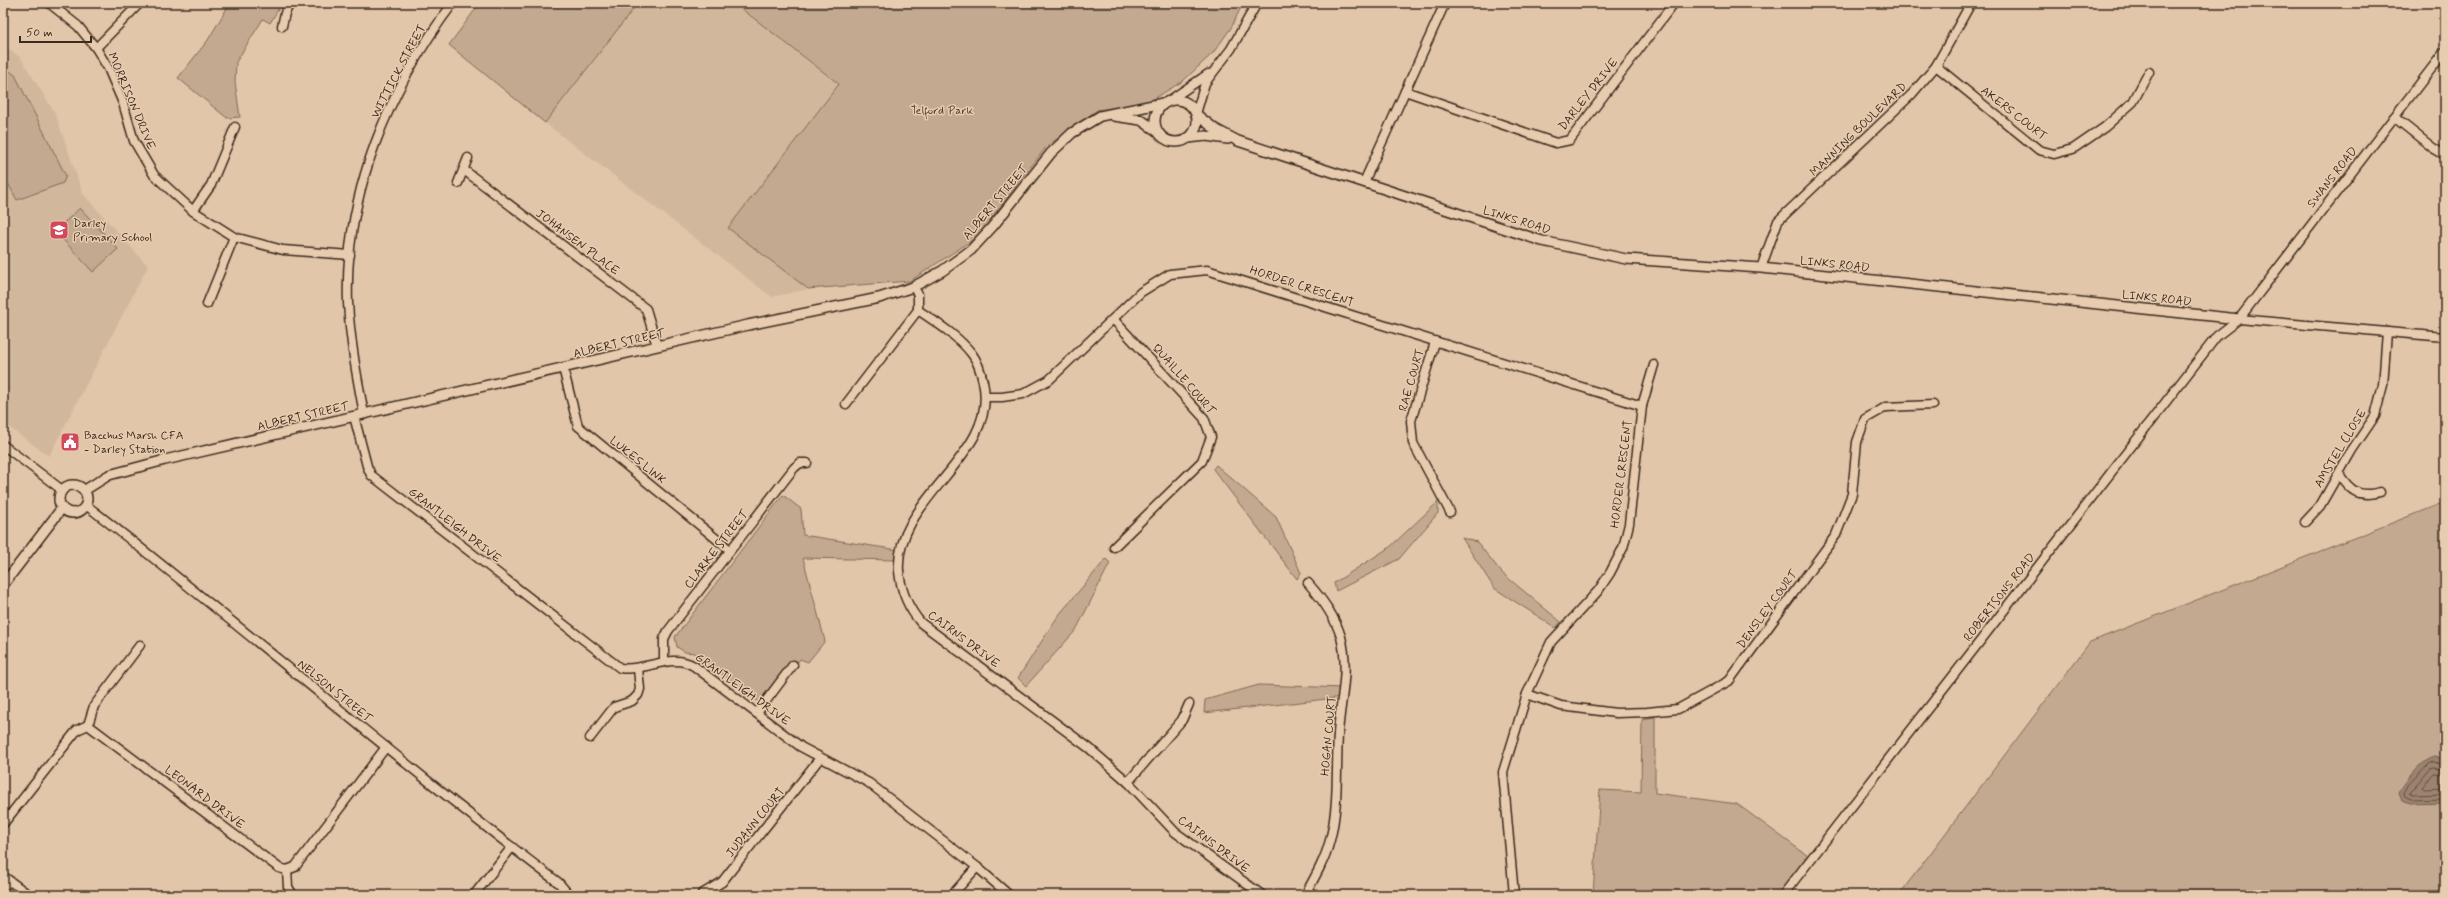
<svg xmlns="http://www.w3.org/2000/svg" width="2448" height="898" viewBox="0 0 2448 898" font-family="Mynerve,sans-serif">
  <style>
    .built { fill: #d1b89c }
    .green { fill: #c3a990; stroke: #7f6a57 }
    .water { fill: #9b836f; stroke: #755f4f }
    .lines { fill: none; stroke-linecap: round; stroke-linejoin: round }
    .shore { stroke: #614e3e; stroke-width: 1 }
    .minor-casing { stroke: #3b2a1e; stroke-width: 11 }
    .tertiary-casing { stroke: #3b2a1e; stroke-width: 12 }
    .minor { stroke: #e8ccaf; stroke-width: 8 }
    .tertiary { stroke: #e8ccaf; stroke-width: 9 }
    .labels { text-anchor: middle; stroke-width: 3; stroke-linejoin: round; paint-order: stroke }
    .street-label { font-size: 12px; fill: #3b2a1e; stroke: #e8ccaf }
    .park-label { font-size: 12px; fill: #4f3d2f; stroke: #e8ccaf }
    .poi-label { font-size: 12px; fill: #3b2a1e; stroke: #e8ccaf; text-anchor: start }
  </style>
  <rect width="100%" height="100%" fill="#e1c6a9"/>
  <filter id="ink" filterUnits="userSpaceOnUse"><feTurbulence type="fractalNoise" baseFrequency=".025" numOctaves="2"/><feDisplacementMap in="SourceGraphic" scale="8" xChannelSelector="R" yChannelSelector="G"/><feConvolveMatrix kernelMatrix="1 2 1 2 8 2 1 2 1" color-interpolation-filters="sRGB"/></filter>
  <g filter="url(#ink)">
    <!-- built -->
    <g class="built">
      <polygon points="638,3 734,3 839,84 729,228 808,289 772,297 545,123"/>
      <polygon points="3,45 20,57 55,113 83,194 148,266 49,456 3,423"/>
    </g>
    <!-- green -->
    <g class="green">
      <polygon points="230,3 282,3 270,23 263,19 236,62 235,82 240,117 227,118 178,78 208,40"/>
      <polygon points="480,3 638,3 545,123 449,45"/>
      <polygon points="734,3 1243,3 1231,28 1213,53 1183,81 1147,103 1097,110 1047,146 977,237 910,281 808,289 728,228 839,84"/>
      <polygon points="7,69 15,75 66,176 63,183 17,200 3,174 3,71"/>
      <polygon points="80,208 118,249 93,272 55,231"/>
      <polygon points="1216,465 1276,517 1301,573 1297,579 1213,469"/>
      <polygon points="783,495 801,509 803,535 898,550 896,560 803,558 825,641 808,662 800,659 772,697 766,702 759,702 694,653 685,652 677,647 675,637"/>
      <polygon points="1438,502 1438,513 1399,559 1336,591 1334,583 1390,547"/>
      <polygon points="2445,502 2445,895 1899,895 2090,642"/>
      <polygon points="1462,538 1477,542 1502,573 1561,622 1556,628 1494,588"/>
      <polygon points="1106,559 1110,563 1076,630 1026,686 1018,678 1058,616"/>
      <polygon points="1259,685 1344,688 1344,697 1204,713 1205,700"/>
      <polygon points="1655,717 1655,793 1737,804 1808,856 1778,895 1679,895 1664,891 1631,895 1593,895 1600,790 1641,792 1642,719"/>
    </g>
    <!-- water -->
    <path class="water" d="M2434 757 2445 759V803L2411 804 2402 801 2399 792C2406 781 2420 760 2434 757Z"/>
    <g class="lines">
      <!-- shore -->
      <g class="shore">
        <polyline points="2445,763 2430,762 2408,785 2404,793 2405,797 2412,800 2445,799"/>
        <polyline points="2445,768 2432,767 2410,793 2413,795 2445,794"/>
        <polyline points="2445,774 2435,773 2422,787 2424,789 2445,788"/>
      </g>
      <!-- minor casing -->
      <g class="minor-casing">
        <g id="minor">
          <polyline points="49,3 78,26 96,48 108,68 123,103 134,141 154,175 193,211 234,237 283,250 350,255"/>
          <polyline points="282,26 285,13 290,3"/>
          <polyline points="96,48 140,3"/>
          <polyline points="1936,66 2039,150 2054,154 2073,149 2105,127 2133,102 2149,72"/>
          <polyline points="1405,91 1556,143 1570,140 1674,3"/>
          <polyline points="1170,100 1208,74"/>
          <polyline points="1196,114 1205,83 1231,49 1257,3"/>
          <polyline points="2394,117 2433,148 2445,155"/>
          <polyline points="464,170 646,309 657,346"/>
          <polyline points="1364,182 1445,3"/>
          <polyline points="458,183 468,158"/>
          <polyline points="193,211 211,185 235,127"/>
          <polyline points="1761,268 1778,221 1912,94 1936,66 1971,3"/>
          <path d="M913 287 918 294V310C937 323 958 336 972 354 978 362 981 372 983 382 1000 456 894 497 899 571 901 592 908 608 921 623L1089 748 1128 782 1175 832 1262 895"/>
          <polyline points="207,304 234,237"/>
          <polyline points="2239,319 2445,337"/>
          <polyline points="1114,320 1204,418 1211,437 1202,461 1114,547"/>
          <polyline points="1435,342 1411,421 1413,443 1450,512"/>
          <polyline points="563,368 578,426 730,550"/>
          <polyline points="986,397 1002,397 1023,394 1049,380 1141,292 1170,274 1207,270 1642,406"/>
          <polyline points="846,404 918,310"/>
          <path d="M364 414C357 377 350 340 348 303 344 194 389 88 453 3"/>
          <path d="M354 416 367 466 371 475 620 668C646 672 671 652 694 666L801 747 869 783 977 867 1009 895"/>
          <polyline points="3,445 62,490"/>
          <path d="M2339 474C2350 491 2359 498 2380 492"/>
          <path d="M86 505C246 629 398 762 559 883L569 895"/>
          <polyline points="2305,522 2320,506 2352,450 2375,416 2383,385 2387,332"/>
          <polyline points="664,662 664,639 668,631 794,468 800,463 807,463"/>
          <polyline points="1527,694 1561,706 1616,713 1647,712 1678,709 1729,681 1836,535 1852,494 1857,442 1865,419 1886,407 1933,405"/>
          <polyline points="757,713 793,665"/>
          <polyline points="88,725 94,706 140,645"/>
          <polyline points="590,738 614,707 632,701 638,695 640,689 638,669"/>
          <polyline points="1128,782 1182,720 1189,704"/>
          <polyline points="3,824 77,730 88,725 279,868 287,870 295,867 386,747"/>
          <polyline points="287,870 288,887 293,895"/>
          <polyline points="3,876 29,895"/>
          <polyline points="3,888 9,881"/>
          <polyline points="702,894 722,882 729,873 820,758"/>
          <polyline points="474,895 512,847"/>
          <polyline points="952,895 977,867"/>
          <path d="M1305 895C1315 877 1325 860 1330 840 1339 806 1336 768 1338 734 1340 700 1350 671 1341 637 1335 616 1322 599 1308 583"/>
          <polyline points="1514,895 1503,772 1527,694 1551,642 1598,591 1610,573 1623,548 1629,524 1642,406 1654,365"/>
          <polyline points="1783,895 2217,336 2239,319 2445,51"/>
        </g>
      </g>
      <!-- tertiary casing -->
      <g class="tertiary-casing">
        <g id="tertiary">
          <circle cx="1176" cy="121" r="21"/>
          <polyline points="1197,115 1215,129 1238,141 1542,241 1626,259 1761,268 2239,319"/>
          <polyline points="1114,116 1141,120 1157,131"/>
          <polyline points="1188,138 1206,136 1228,139"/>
          <circle cx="73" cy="499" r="14"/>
          <polyline points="85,490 109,475 165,460 748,325 879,298 913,287 942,271 971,250 993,226 1051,153 1072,133 1100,116 1163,103"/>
          <polyline points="3,585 62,508"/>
        </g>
      </g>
      <!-- minor -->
      <use href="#minor" class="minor"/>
      <!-- tertiary -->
      <use href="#tertiary" class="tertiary"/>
    </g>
  </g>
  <!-- icons -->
  <defs>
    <g id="school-square" transform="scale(1)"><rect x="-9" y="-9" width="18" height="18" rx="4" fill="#d1495b" stroke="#e8ccaf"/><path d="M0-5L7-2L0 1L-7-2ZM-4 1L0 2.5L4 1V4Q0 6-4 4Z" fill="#fff"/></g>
    <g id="civic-square" transform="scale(1)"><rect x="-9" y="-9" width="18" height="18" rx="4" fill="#d1495b" stroke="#e8ccaf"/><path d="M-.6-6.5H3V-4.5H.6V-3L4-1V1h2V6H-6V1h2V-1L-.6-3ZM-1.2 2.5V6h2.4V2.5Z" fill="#fff"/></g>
  </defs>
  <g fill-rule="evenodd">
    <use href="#school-square" x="59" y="230"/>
    <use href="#civic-square" x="70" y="442"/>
  </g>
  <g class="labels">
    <!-- street labels -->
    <g class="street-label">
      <text transform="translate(398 71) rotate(-62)" y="4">WITTICK STREET</text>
      <text transform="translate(1588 94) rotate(-52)" y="4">DARLEY DRIVE</text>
      <text transform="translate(132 101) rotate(67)" y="4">MORRISON DRIVE</text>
      <text transform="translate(2014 113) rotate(38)" y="4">AKERS COURT</text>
      <text transform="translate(1858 129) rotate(-44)" y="4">MANNING BOULEVARD</text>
      <text transform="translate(2332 177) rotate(-52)" y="4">SWANS ROAD</text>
      <text transform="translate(995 202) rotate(-50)" y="4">ALBERT STREET</text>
      <text transform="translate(1517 220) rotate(17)" y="4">LINKS ROAD</text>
      <text transform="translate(578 242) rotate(37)" y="4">JOHANSEN PLACE</text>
      <text transform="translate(1835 264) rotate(6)" y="4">LINKS ROAD</text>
      <text transform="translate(1302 286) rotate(18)" y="4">HORDER CRESCENT</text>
      <text transform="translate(2157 298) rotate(6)" y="4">LINKS ROAD</text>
      <text transform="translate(619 343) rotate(-13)" y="4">ALBERT STREET</text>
      <text transform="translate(1184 379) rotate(49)" y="4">QUAILLE COURT</text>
      <text transform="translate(1411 380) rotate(-74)" y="4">RAE COURT</text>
      <text transform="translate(303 416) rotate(-13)" y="4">ALBERT STREET</text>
      <text transform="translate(2340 448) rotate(-59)" y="4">AMSTEL CLOSE</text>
      <text transform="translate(638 460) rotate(39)" y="4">LUKES LINK</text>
      <text transform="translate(1621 474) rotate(-83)" y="4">HORDER CRESCENT</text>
      <text transform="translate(455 525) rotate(38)" y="4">GRANTLEIGH DRIVE</text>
      <text transform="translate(716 549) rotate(-52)" y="4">CLARKE STREET</text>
      <text transform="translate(1999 597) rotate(-52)" y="4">ROBERTSONS ROAD</text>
      <text transform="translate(1767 609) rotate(-54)" y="4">DENSLEY COURT</text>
      <text transform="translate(964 639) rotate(37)" y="4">CAIRNS DRIVE</text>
      <text transform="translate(743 689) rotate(36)" y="4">GRANTLEIGH DRIVE</text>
      <text transform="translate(335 691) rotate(39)" y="4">NELSON STREET</text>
      <text transform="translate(1328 736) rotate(-85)" y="4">HOGAN COURT</text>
      <text transform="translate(205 797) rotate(37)" y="4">LEONARD DRIVE</text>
      <text transform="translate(755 822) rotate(-51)" y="4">JUDANN COURT</text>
      <text transform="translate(1214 844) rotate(37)" y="4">CAIRNS DRIVE</text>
    </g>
    <!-- park labels -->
    <g class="park-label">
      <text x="942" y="114">Telford Park</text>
    </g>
    <!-- poi labels -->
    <g class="poi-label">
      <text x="73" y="227">Darley<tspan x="73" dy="14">Primary School</tspan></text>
      <text x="84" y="439">Bacchus Marsh CFA<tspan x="84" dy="14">- Darley Station</tspan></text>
    </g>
  </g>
  <!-- margin -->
  <rect width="2448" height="898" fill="none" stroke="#e8ccaf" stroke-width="16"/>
  <rect x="8" y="8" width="2432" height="882" fill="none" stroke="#3b2a1e" stroke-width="1.5" filter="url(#ink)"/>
  <!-- scale -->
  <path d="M20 36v6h71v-6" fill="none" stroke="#3b2a1e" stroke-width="2"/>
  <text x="26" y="36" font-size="12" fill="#3b2a1e" stroke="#e8ccaf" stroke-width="3" paint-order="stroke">50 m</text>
</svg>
